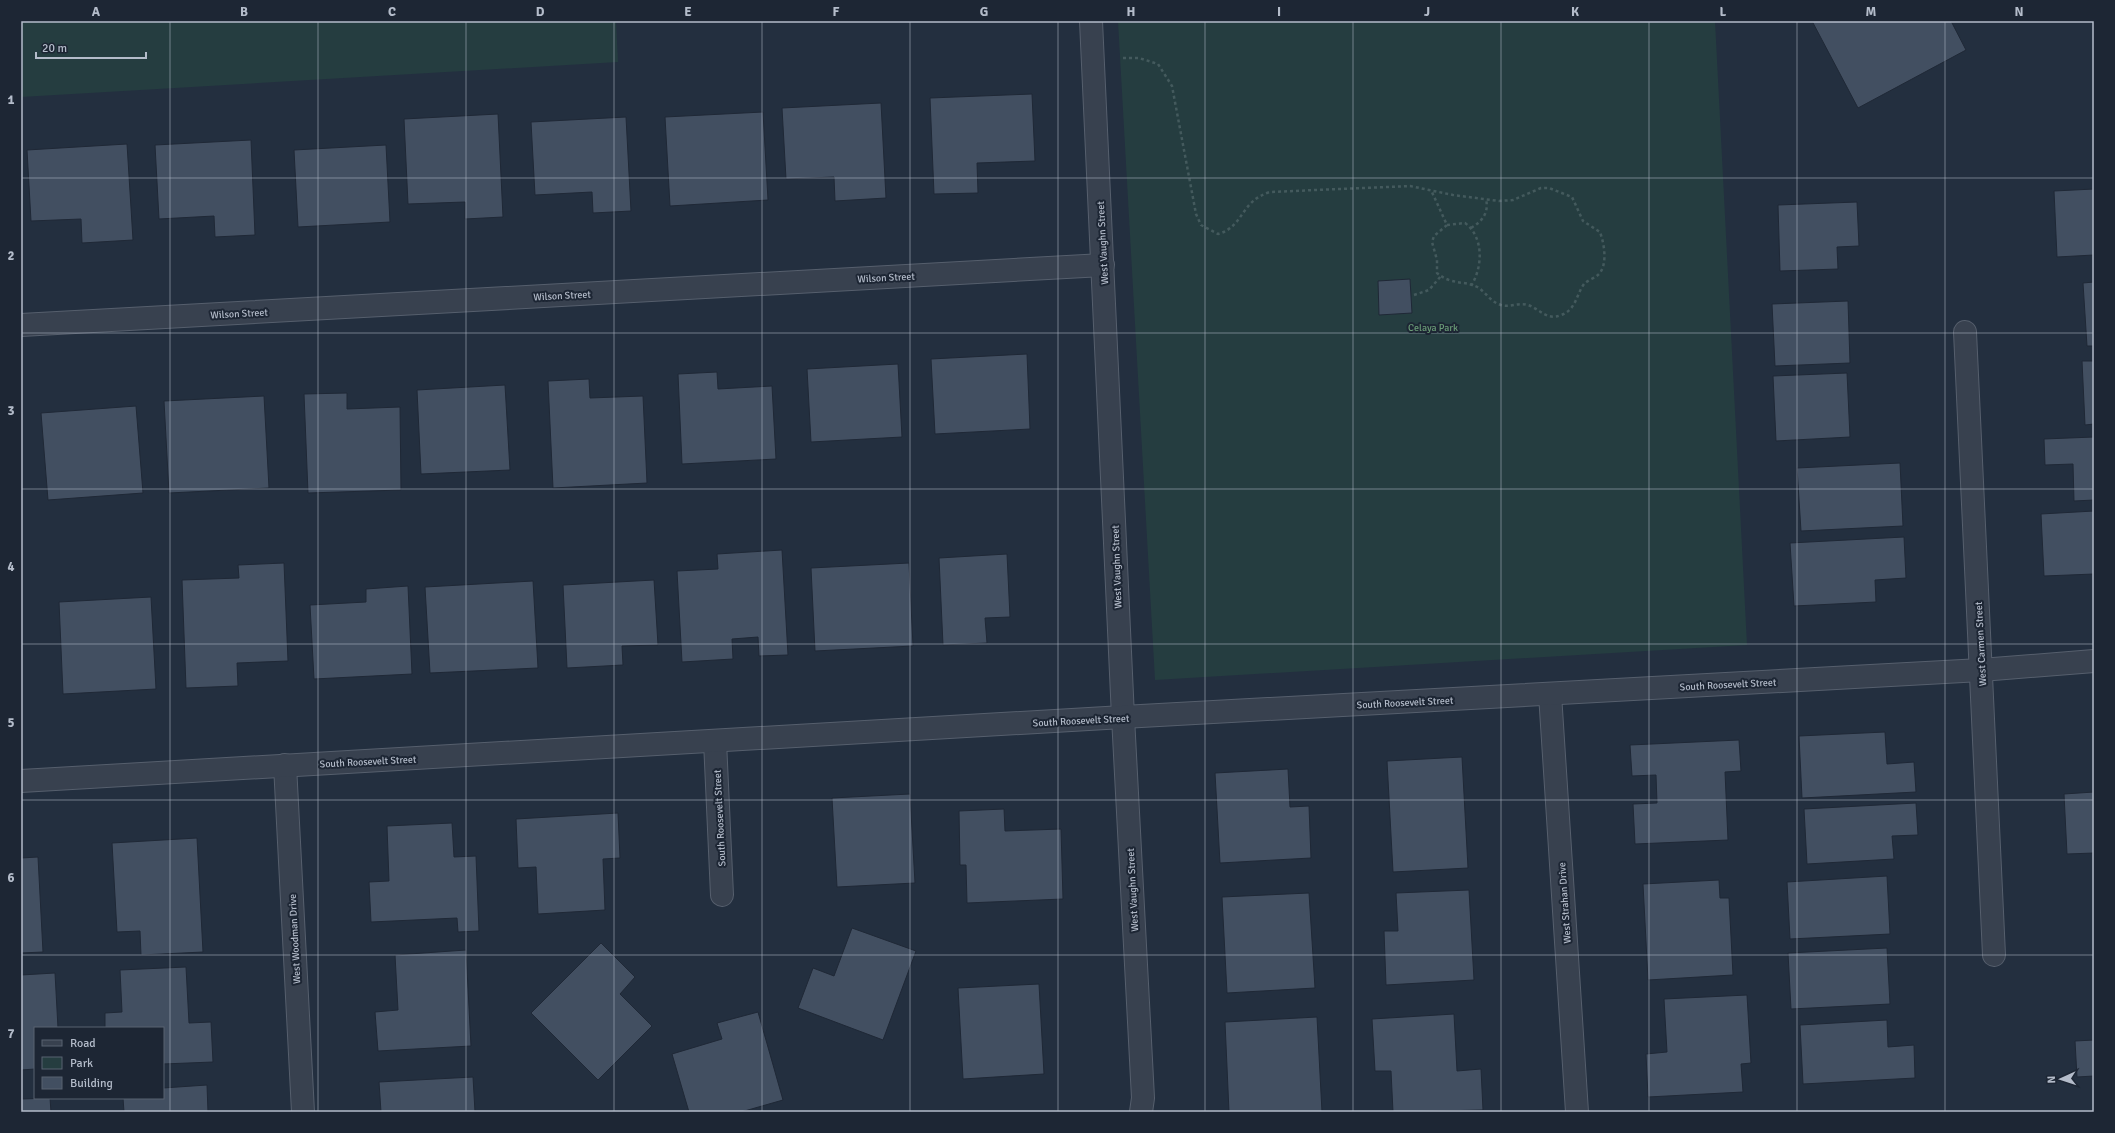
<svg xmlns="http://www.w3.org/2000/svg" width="2115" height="1133" viewBox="0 0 2115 1133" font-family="Signika,sans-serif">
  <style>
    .green { fill: #253d40 }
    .building { fill: #424f61; stroke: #1f2836 }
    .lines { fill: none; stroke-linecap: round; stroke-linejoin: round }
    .minor-casing { stroke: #565f6d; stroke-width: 24 }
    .path { stroke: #445a5d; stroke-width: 2.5; stroke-dasharray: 3 3; stroke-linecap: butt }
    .minor { stroke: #38414f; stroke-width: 22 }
    .grid { fill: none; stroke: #b4bcca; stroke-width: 1; stroke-opacity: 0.55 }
    .labels { text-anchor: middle; stroke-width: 4; stroke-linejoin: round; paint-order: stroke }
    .street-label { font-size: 10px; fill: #b4bcca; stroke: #1d2634 }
    .park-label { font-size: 10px; fill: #6a9b76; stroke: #1d2634 }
    .neatline { fill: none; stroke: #b4bcca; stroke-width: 1.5 }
    .grid-label { font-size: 13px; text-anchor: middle; font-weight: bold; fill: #b4bcca }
  </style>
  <rect width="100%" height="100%" fill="#232f3f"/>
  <!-- green -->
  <g class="green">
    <polygon points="21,21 616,21 618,62 21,97"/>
    <polygon points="1118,21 1715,21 1747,645 1155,680"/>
  </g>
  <!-- building -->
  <g class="building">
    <polygon points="1812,21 1951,21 1966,50 1858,108"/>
    <polygon points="1032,94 1035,161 977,163 978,193 934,194 930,98"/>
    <polygon points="881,103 886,198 835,201 834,177 786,179 782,108"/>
    <polygon points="763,112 768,200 670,206 665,117"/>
    <polygon points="498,114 503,217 465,219 465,202 408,204 404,119"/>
    <polygon points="626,117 631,211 593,213 592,192 535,195 531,122"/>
    <polygon points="251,140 255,235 215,237 214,216 159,219 155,145"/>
    <polygon points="127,144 133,240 82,243 81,219 31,221 27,150"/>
    <polygon points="386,145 390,222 298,227 294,150"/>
    <polygon points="2094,189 2094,255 2057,257 2054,191"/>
    <polygon points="1857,202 1859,246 1837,247 1838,269 1780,271 1778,205"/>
    <polygon points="1410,279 1412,313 1379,315 1378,281"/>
    <polygon points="2094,282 2094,346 2087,346 2083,283"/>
    <polygon points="1848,301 1850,363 1775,366 1772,304"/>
    <polygon points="1027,354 1030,429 935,434 931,359"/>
    <polygon points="2082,361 2094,361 2094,424 2085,425"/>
    <polygon points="898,364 902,437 811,442 807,369"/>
    <polygon points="717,372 718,389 772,386 776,459 682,464 678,374"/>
    <polygon points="1847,373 1850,437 1776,441 1773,376"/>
    <polygon points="589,379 590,398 643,396 647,483 553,488 548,381"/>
    <polygon points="505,385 510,470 421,474 417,390"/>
    <polygon points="347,393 347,409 400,407 401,490 308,493 304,394"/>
    <polygon points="264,396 269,488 169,493 164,401"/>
    <polygon points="136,406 143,493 48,500 41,413"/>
    <polygon points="2094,437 2094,500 2074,501 2073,464 2045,465 2044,439"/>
    <polygon points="1900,463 1903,526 1801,531 1797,468"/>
    <polygon points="2094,511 2094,574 2044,576 2041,514"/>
    <polygon points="1904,537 1906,578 1875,580 1876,602 1794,606 1790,543"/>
    <polygon points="782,550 788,655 759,656 758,637 732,639 733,659 682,662 677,571 718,569 717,554"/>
    <polygon points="1007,554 1010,617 985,618 987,643 943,645 939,558"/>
    <polygon points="284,563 288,661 237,663 238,686 186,688 182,580 239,578 238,565"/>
    <polygon points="909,563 913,646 815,651 811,568"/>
    <polygon points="654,580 658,645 622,646 623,665 567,668 563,585"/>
    <polygon points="533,581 538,668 430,673 425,587"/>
    <polygon points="408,586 412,674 314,679 310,605 366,602 366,589"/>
    <polygon points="151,597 156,689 63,694 59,602"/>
    <polygon points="1885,732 1887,764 1914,762 1916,792 1802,798 1799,736"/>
    <polygon points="1739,740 1741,771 1725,772 1728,840 1635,844 1633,804 1657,803 1656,775 1632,776 1630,745"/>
    <polygon points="1462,757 1468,868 1393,872 1387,761"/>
    <polygon points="1288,769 1290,807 1309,806 1311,858 1220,863 1215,773"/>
    <polygon points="2094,792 2094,853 2067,854 2064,794"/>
    <polygon points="910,794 915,883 837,887 832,798"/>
    <polygon points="1916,803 1918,835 1892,836 1894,859 1807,864 1804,809"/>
    <polygon points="1004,809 1005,831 1061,829 1063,899 967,903 966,865 960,865 959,811"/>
    <polygon points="618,813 620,858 603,859 605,910 538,914 536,867 518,868 516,819"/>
    <polygon points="452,823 454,857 476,856 479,931 458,932 457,918 371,922 369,882 389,881 387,826"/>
    <polygon points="197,838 203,952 141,955 140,931 117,932 112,843"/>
    <polygon points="38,857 43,952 21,953 21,858"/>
    <polygon points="1887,876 1890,934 1790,939 1787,882"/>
    <polygon points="1719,880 1720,898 1729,898 1733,975 1648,980 1643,884"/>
    <polygon points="1469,890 1474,980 1386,985 1384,931 1398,931 1396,893"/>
    <polygon points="1309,893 1315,988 1227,993 1222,897"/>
    <polygon points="852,928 916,951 883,1040 798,1008 813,968 834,976"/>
    <polygon points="601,943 635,977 620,994 652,1026 598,1080 531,1013"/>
    <polygon points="1887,948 1890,1004 1791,1009 1788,953"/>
    <polygon points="466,950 471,1046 378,1051 375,1012 398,1010 395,955"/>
    <polygon points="186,967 189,1023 211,1022 213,1062 163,1064 163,1028 105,1028 105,1013 122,1012 120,970"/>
    <polygon points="55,973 58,1028 35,1028 35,1069 21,1070 21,975"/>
    <polygon points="1039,984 1044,1074 963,1079 958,988"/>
    <polygon points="1747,995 1751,1063 1741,1064 1743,1092 1648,1097 1646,1054 1667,1052 1664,999"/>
    <polygon points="758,1012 783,1100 741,1112 689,1112 672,1054 722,1039 717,1023"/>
    <polygon points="1454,1014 1457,1071 1481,1069 1483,1110 1393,1112 1391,1071 1375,1071 1372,1019"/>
    <polygon points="1317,1017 1322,1112 1229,1112 1225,1022"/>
    <polygon points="1887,1020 1888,1047 1914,1045 1915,1078 1803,1084 1800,1025"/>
    <polygon points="2094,1040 2094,1076 2077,1077 2075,1041"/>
    <polygon points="473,1077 475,1112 381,1112 379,1082"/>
    <polygon points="207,1085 208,1112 124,1112 123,1098 163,1098 163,1088"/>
    <polygon points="50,1098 51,1112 21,1112 21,1099"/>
  </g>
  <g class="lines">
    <!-- minor casing -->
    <g class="minor-casing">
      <g id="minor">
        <polyline points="1091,21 1123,717 1143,1098 1141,1112"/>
        <polyline points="21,325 1103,265"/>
        <polyline points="1965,332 1994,955"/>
        <polyline points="1550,694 1577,1112"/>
        <polyline points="715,741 722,895"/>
        <polyline points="285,765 303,1112"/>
        <polyline points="21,781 1123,717 1981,670 2094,661"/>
      </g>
    </g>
    <!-- path -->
    <g class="path">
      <path d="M1123 58H1139L1158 64 1172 86 1196 214 1201 225 1218 234C1244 227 1240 201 1270 192L1410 186 1453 195 1499 201 1513 200 1541 188H1549L1572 197 1583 221 1600 232C1604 243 1608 264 1599 274 1595 278 1588 280 1584 284 1576 295 1576 310 1561 315 1547 321 1540 309 1528 305 1519 302 1509 308 1501 305 1491 302 1487 294 1479 288 1467 280 1452 286 1437 273V260L1432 242 1434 236 1447 225 1431 190"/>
      <path d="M1447 225 1465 223C1484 237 1483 267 1471 286"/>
      <path d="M1471 228C1483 221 1489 212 1486 199"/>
      <polyline points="1414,295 1429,290 1441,276"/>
    </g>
    <!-- minor -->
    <use href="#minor" class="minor"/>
  </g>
  <!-- grid -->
  <path class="grid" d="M170 21V1112M318 21V1112M466 21V1112M614 21V1112M762 21V1112M910 21V1112M1058 21V1112M1205 21V1112M1353 21V1112M1501 21V1112M1649 21V1112M1797 21V1112M1945 21V1112M21 178H2094M21 333H2094M21 489H2094M21 644H2094M21 800H2094M21 955H2094"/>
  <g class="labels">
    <!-- street labels -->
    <g class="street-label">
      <text transform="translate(1102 243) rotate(-93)" y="4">West Vaughn Street</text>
      <text transform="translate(886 277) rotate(-3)" y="4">Wilson Street</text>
      <text transform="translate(562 295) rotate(-3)" y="4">Wilson Street</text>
      <text transform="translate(239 313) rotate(-3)" y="4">Wilson Street</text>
      <text transform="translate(1116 567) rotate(-92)" y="4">West Vaughn Street</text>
      <text transform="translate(1980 644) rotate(-93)" y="4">West Carmen Street</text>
      <text transform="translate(1728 684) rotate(-3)" y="4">South Roosevelt Street</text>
      <text transform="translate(1405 702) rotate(-3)" y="4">South Roosevelt Street</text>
      <text transform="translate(1081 720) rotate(-3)" y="4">South Roosevelt Street</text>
      <text transform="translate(368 761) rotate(-3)" y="4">South Roosevelt Street</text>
      <text transform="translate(719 818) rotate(-93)" y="4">South Roosevelt Street</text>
      <text transform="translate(1132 890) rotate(-93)" y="4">West Vaughn Street</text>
      <text transform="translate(1564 903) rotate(-94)" y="4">West Strahan Drive</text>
      <text transform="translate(294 939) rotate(-93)" y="4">West Woodman Drive</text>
    </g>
    <!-- park labels -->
    <g class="park-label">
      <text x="1433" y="331">Celaya Park</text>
    </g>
  </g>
  <!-- border -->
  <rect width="2115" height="1133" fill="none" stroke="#1d2634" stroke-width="44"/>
  <!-- legend -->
  <rect x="34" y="1027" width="130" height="72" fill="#1d2634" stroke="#596270"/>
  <rect x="42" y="1040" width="20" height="6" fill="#38414f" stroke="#596270"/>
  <text x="70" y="1047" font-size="12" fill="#b4bcca">Road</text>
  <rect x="42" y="1057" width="20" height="12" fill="#253d40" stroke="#596270"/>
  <text x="70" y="1067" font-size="12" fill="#b4bcca">Park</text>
  <rect x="42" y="1077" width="20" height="12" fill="#424f61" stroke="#596270"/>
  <text x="70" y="1087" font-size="12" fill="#b4bcca">Building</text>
  <!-- north arrow -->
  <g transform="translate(2061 1079) rotate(267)" stroke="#1d2634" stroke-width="3" paint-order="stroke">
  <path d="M0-3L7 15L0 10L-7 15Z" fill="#b4bcca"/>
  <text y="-6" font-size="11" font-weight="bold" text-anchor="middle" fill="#b4bcca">N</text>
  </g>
  <!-- scale -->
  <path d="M36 52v6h110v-6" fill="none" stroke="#b4bcca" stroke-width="2"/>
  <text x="42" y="52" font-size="12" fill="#b4bcca" stroke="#1d2634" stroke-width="3" paint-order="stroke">20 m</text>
  <rect x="22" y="22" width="2071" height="1089" class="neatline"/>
  <g class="grid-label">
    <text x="96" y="16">A</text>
    <text x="244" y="16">B</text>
    <text x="392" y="16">C</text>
    <text x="540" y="16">D</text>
    <text x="688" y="16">E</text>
    <text x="836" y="16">F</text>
    <text x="984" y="16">G</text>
    <text x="1131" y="16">H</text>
    <text x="1279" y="16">I</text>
    <text x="1427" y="16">J</text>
    <text x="1575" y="16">K</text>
    <text x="1723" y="16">L</text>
    <text x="1871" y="16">M</text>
    <text x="2019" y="16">N</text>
    <text x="11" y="104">1</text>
    <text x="11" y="260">2</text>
    <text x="11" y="415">3</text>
    <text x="11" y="571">4</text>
    <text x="11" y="727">5</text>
    <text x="11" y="882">6</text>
    <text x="11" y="1038">7</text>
  </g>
</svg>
